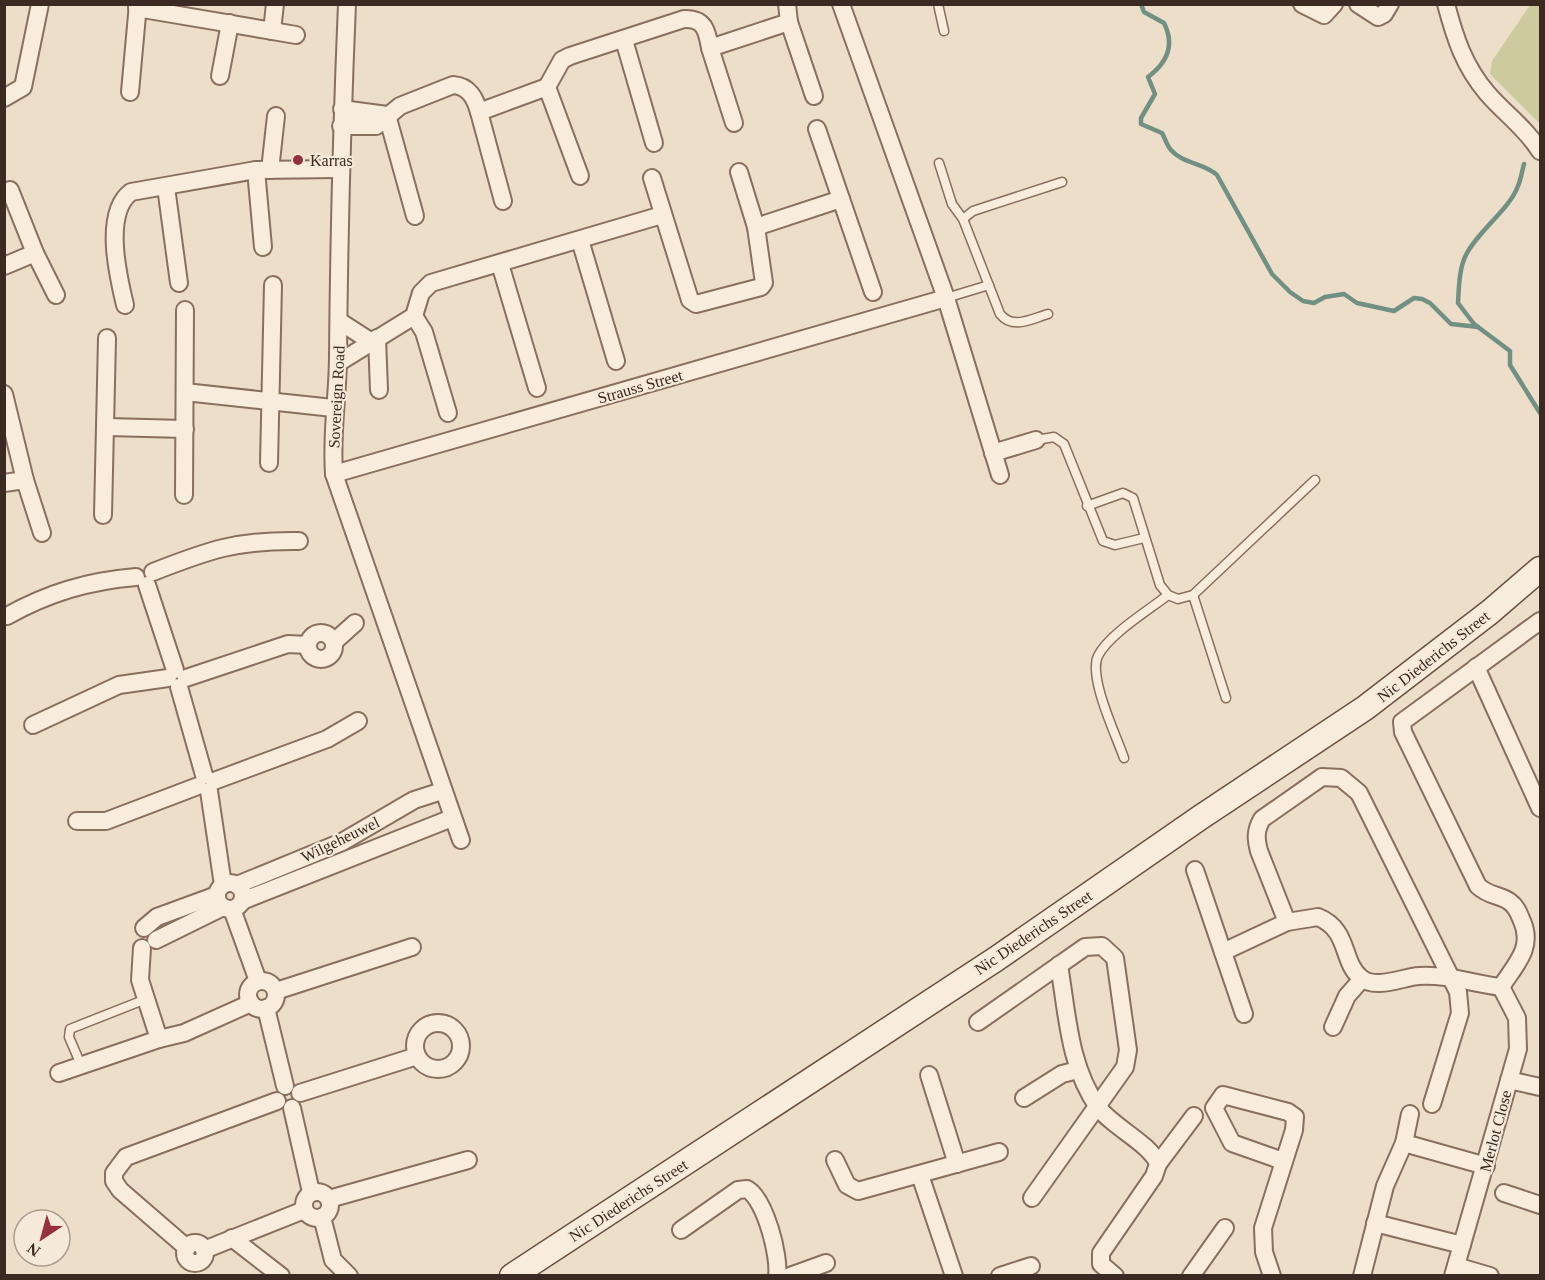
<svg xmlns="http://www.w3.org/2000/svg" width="1545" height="1280" viewBox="0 0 1545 1280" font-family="Georgia,serif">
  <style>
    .green { fill: #cccb9d }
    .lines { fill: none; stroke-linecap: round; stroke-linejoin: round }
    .stream { stroke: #709084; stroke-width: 4.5 }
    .building { fill: #ca9581; stroke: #885645; stroke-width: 1.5 }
    .lane-casing { stroke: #896f5e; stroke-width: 11 }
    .street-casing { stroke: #896f5e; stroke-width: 20 }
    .secondary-casing { stroke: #6b5041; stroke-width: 27 }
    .lane { stroke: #f8ecdc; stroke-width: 8 }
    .street { stroke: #f8ecdc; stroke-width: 16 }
    .secondary { stroke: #f8ecdc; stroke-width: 24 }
    .poi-dot { fill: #96303f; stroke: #f5e9d9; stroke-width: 2 }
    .labels { text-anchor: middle; stroke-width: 4.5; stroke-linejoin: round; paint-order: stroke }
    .poi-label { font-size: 16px; fill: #3a2a21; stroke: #f5e9d9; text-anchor: start }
    .street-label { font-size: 16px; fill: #3a2a21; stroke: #f5e9d9 }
  </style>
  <rect width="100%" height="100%" fill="#eddec9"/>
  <!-- green -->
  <polygon class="green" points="1530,5 1540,5 1540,124 1490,74 1492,61"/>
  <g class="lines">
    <!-- stream -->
    <g class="stream">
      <path d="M1141 4 1144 12 1164 23C1175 45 1167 63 1148 77L1155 94 1141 118V124L1162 133C1165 138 1167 146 1171 150 1183 164 1205 163 1217 175L1272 274 1290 292 1303 301 1314 303 1325 297 1344 294 1357 303 1394 311 1414 298 1422 299 1430 303 1451 324 1478 327"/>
      <path d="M1524 164C1522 171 1521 179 1518 186 1509 210 1480 229 1467 253 1459 267 1459 287 1458 303L1474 324 1510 351V365L1540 413"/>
    </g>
  </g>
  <!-- building -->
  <polygon class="building" points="294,157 302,157 302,164 293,164"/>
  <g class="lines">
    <!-- lane casing -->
    <g class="lane-casing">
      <g id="lane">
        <polyline points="938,4 944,31"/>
        <path d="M939 163 952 204 963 219 1000 314C1013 330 1031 319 1048 314"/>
        <polyline points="963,219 973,211 1062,182"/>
        <polyline points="946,298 989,285"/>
        <polyline points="1036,440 1054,437 1064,444 1103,541 1115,545 1144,538"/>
        <polyline points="1087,506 1123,493 1133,498 1160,585 1168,595 1178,599 1193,595 1315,480"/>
        <polyline points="1193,595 1226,698"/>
        <path d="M1124 758C1116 735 1088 677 1098 656 1108 635 1149 610 1168 595"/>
        <polyline points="81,1065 69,1037 70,1029 146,999"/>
      </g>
    </g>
    <!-- street casing -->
    <g class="street-casing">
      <g id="street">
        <path d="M347 4C342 122 339 238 338 355 338 396 331 431 334 474L461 840"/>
        <polyline points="841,4 946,298 1000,475"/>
        <polyline points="1302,4 1324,15 1334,4"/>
        <polyline points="1358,4 1378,17 1384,14 1390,4"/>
        <path d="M1446 4C1455 38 1464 66 1487 93 1504 113 1526 128 1540 151"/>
        <polyline points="137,8 296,35"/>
        <polyline points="789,22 814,96"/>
        <polyline points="272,31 275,4"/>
        <polyline points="624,40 654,143"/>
        <polyline points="710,48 734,123"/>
        <polyline points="220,76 230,23"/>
        <polyline points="547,87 580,176"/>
        <polyline points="130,92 138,4"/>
        <polyline points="4,98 23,87 40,4"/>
        <polyline points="342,109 387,115"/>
        <polyline points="479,112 503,201"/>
        <polyline points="387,115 415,216"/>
        <path d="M341 126H376L400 106 453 85C469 86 475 98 479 112L547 87 562 60 570 56 684 19C704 18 707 30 710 48L789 22 787 4"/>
        <polyline points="817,129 873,292"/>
        <polyline points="256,170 263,247"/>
        <polyline points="270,170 276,116"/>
        <polyline points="652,178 690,300 696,304 761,287 764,283 756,227 739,172"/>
        <polyline points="166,187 179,283"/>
        <polyline points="10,190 35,253 56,295"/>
        <polyline points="756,227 841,199"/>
        <polyline points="580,240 616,361"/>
        <polyline points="500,264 537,388"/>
        <polyline points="4,266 35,253"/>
        <path d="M125 305C118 276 103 213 131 192L256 170 339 169"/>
        <polyline points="414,316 424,332 448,413"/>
        <polyline points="339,321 370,341"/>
        <polyline points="377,338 379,390"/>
        <polyline points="338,363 414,316 421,293 431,283 662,215"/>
        <polyline points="185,392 333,408"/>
        <polyline points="4,394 25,480 42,533"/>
        <polyline points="107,427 185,429"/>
        <polyline points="993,453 1036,440"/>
        <polyline points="269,463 273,285"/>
        <polyline points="334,474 946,298"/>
        <polyline points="4,483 25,480"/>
        <polyline points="184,495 185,310"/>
        <polyline points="103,515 107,338"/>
        <path d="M153 572C209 550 237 540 299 541"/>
        <polyline points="147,585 175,670"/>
        <path d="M7 616C48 593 88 581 136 577"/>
        <circle cx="321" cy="646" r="13"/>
        <polyline points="334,642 355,623"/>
        <polyline points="1476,667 1540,808"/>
        <polyline points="186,678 288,644 308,645"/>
        <polyline points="179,687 204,775"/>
        <polyline points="33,725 119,685 168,678"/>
        <polyline points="214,781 327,739 358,721"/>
        <polyline points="209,791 223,885"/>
        <polyline points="77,821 106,821 198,786"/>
        <polyline points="1195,870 1244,1014"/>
        <circle cx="230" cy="896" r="13"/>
        <polyline points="237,885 342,842 414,800 442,791"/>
        <polyline points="242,901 452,818"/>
        <polyline points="232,909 258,981"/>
        <path d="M1287 922 1259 851C1256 839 1255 831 1262 819L1322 777 1341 778 1359 793 1458 992 1460 1013 1432 1104"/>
        <polyline points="144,928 157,917 217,895"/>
        <polyline points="156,940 223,907"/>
        <polyline points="142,948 140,980 159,1039 184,1033 251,1003"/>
        <path d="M1223 952 1287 922 1318 917C1350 930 1341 962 1361 978 1376 990 1403 977 1419 976 1446 974 1475 984 1501 987"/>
        <path d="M1059 965C1067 1012 1069 1067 1098 1107 1111 1126 1151 1144 1158 1164L1154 1176 1101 1253V1264L1115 1276"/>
        <circle cx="262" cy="995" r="14"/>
        <path d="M1501 987C1515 965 1534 948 1522 921 1519 914 1517 907 1510 902 1499 894 1490 897 1478 886L1403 732 1402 722 1540 621"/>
        <polyline points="276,991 412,947"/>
        <polyline points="266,1008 285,1086"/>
        <polyline points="978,1022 1085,947 1102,946 1115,958 1128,1050 1125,1067 1032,1198"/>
        <circle cx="438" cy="1046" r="23"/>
        <polyline points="1333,1027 1347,996 1362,979"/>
        <polyline points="59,1073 159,1039"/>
        <polyline points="929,1075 957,1164"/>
        <polyline points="1509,1080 1540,1087"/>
        <polyline points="300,1093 417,1056"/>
        <polyline points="1024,1098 1062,1074 1078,1070"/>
        <polyline points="292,1108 311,1192"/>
        <polyline points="1404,1143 1486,1166"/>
        <polyline points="835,1160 847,1185 858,1191 999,1152"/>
        <polyline points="1158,1164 1194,1116"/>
        <polyline points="920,1175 954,1276"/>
        <circle cx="317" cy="1205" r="13"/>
        <polyline points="1504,1193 1540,1205"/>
        <polyline points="329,1199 468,1160"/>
        <polyline points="322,1217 333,1260 349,1276"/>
        <polyline points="1375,1223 1462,1245"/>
        <path d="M681 1230 738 1190 747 1189C765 1199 780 1256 777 1276"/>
        <polyline points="232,1238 281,1276"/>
        <circle cx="195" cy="1253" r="10"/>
        <polyline points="187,1248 120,1190 114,1181 114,1173 126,1157 277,1101"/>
        <polyline points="204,1250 304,1210"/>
        <polyline points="1456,1266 1490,1276"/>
        <polyline points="790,1276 826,1263"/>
        <polyline points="1000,1276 1031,1266"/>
        <polyline points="1191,1276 1225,1228"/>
        <polyline points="1272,1276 1264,1252 1263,1228 1294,1130 1295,1117 1288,1112 1223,1095 1214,1108 1232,1143 1283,1161"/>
        <polyline points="1362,1276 1385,1186 1404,1143 1410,1114"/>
        <polyline points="1453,1276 1518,1049 1517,1018 1501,987"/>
      </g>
    </g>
    <!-- secondary casing -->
    <g class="secondary-casing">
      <polyline id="secondary" points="512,1276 996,959 1201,817 1365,708 1490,612 1540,569"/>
    </g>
    <!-- lane -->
    <use href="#lane" class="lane"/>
    <!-- street -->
    <use href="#street" class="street"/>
    <!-- secondary -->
    <use href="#secondary" class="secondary"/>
  </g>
  <!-- markers -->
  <circle class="poi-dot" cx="298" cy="160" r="6"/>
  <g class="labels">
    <!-- poi labels -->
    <g class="poi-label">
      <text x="310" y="166">Karras</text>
    </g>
    <!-- street labels -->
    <g class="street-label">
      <text transform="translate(640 386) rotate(-16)" y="6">Strauss Street</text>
      <text transform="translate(336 397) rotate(-87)" y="6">Sovereign Road</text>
      <text transform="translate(1433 656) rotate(-38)" y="6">Nic Diederichs Street</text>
      <text transform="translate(340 839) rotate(-26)" y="6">Wilgeheuwel</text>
      <text transform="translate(1033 932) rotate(-34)" y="6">Nic Diederichs Street</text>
      <text transform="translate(1495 1131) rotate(-75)" y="6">Merlot Close</text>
      <text transform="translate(628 1200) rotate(-33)" y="6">Nic Diederichs Street</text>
    </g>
  </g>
  <!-- border -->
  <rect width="1545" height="1280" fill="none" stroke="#3a2a21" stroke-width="12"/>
  <!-- north arrow -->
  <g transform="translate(42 1238) rotate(216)"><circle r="28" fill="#f5e9d9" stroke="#aa9d8f" stroke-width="1.5"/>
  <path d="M0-4.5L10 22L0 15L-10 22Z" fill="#96303f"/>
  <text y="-9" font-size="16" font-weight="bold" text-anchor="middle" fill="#3a2a21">N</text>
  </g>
</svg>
